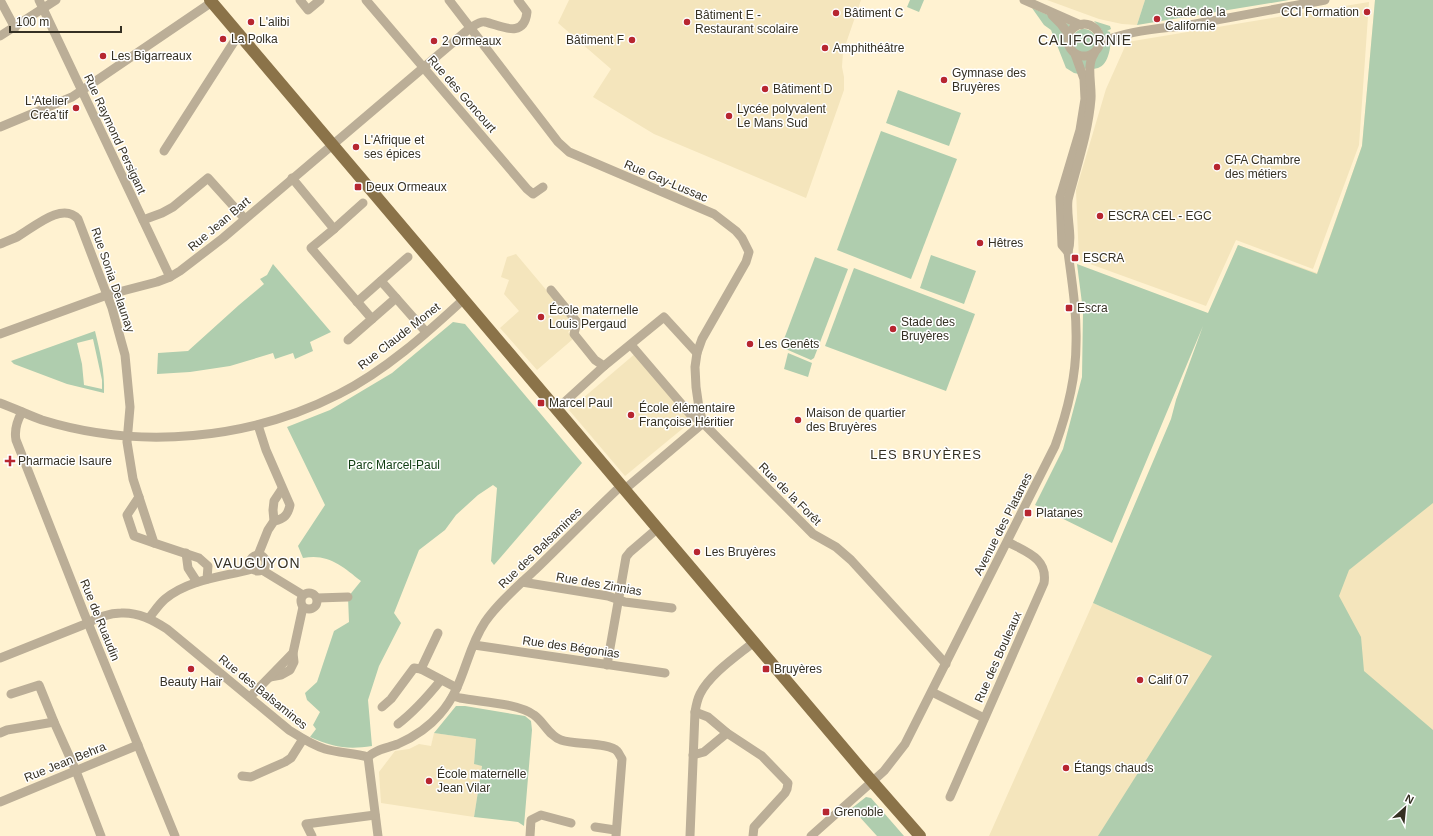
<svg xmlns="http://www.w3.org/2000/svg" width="1433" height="836" viewBox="0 0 1433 836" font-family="Helvetica,sans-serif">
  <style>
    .built { fill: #f4e5bc }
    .green { fill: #afcdae; fill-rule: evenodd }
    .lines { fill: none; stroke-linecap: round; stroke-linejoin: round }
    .minor { stroke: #bbae97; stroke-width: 9 }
    .major { stroke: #8b7349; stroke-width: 12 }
    .poi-dot { fill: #b72630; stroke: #fff; stroke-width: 1.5 }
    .labels { text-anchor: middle; stroke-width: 3; stroke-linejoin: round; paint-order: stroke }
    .poi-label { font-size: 12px; fill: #353023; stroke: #fff; text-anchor: start }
    .street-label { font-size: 12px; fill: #353023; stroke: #fff }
    .park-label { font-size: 12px; fill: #0f3c11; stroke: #fff }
    .neighbourhood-label { font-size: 13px; letter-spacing: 1px; fill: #353023; stroke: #fff }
    .quarter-label { font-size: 14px; letter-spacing: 1px; fill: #353023; stroke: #fff }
  </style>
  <rect width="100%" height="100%" fill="#fff2d1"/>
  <!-- built -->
  <g class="built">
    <polygon points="569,0 861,0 843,52 842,67 844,77 844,90 806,198 654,134 593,97 611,69 558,23"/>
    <polygon points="1047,0 1145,0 1137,25 1122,24 1099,19"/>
    <polygon points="1375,0 1433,0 1433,761 1370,836 989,836 1093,603 1212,656 1176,400 1238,245 1317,273 1362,146"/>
    <polygon points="1369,2 1359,145 1313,269 1236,240 1206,306 1079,260 1076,190 1106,89 1127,42"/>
    <polygon points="516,254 574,323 574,327 568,332 573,339 537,370 500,328 519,311 504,294 509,280 501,277 507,257"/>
    <polygon points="636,353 693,420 625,476 569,410"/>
    <polygon points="434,733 476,739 474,764 482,765 474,817 381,803 379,772 395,751 409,749 419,744 431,746"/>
  </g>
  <!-- green -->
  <g class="green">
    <polygon points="910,0 924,0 919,12 907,7"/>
    <polygon points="1145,0 1289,0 1137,25"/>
    <polygon points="1375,0 1433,0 1433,503 1349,570 1339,596 1361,637 1364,671 1433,730 1433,836 1098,836 1212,656 1093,603 1171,419 1176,400 1203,326 1112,543 1035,505 1063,449 1082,377 1083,311 1077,264 1208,313 1238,245 1317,274 1362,146"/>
    <path d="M1032 8 1075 27C1051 50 1095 70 1100 43 1101 37 1099 34 1096 29L1102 30 1094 21 1110 26 1111 29 1107 31 1110 32C1112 41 1110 62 1100 67 1095 70 1087 69 1081 68L1079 74 1074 73 1066 68 1051 30 1044 25Z"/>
    <circle cx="1084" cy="41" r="12"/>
    <polygon points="898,90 961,113 949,146 886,123"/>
    <polygon points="881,131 957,159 911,279 837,250"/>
    <polygon points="931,255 976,271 964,304 920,288"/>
    <polygon points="815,257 848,269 814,358 811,360 781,347"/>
    <polygon points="273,264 331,332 310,342 313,351 295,359 293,353 275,359 273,353 230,366 190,372 157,374 158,353 188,351 239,305 264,284 260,279 267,275"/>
    <polygon points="854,268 975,314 946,391 825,346"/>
    <path d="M453 322 465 324 582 463 494 565 491 561 497 488 493 485 478 495 456 515 445 530 419 550 394 613 401 623 379 666 368 700 372 746C347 750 333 747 310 737L316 729 313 725 320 712 307 700 305 693 317 682 334 631 349 622 348 597 361 581C342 566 328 553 303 558L298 546 325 505 287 427 330 410 392 373Z"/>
    <path d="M95 331C100 352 105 372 104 393L67 384 14 364 11 361ZM93 339 102 380V389L84 385 82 364 77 343Z"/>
    <polygon points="788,353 812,363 808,377 784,369"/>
    <polygon points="456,706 465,706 525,716 531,721 532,730 524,826 518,822 474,817 482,766 474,764 476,739 434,733"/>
    <polygon points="866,797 871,798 904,836 877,836 857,814 854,816 852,814 852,808"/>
  </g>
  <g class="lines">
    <!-- minor -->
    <g class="minor">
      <polyline points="0,0 15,28"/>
      <polyline points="39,0 170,277"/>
      <polyline points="300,0 308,10 320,0"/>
      <polyline points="366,0 527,189 533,194 543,187"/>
      <polyline points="449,0 558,142 569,152 714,214 736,231 742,238 749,252 746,262 702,339 697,353 695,367 696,387 699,408 703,423"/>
      <polyline points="1024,0 1081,25"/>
      <polyline points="1052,15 1061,24 1069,35"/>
      <circle cx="1084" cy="40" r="16"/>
      <polyline points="0,36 56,0"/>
      <path d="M1100 43C1127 30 1160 29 1189 25 1235 17 1280 8 1325 0"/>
      <polyline points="0,127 72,97 81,91 212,2"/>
      <polyline points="164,151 239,34"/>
      <polyline points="292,178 334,229 311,248 372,319 396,298 426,332"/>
      <polyline points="143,220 162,213 173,207 208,178 245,219"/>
      <polyline points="334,229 363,203"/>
      <path d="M0 244C6 242 12 239 17 237 33 228 62 201 78 219L112 308 125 355 130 407 127 442 133 479 154 543 199 558 208 566 207 579"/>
      <polyline points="1068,252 1062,245 1060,197 1080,130 1085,99 1084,79 1075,54"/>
      <polyline points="381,281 396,298"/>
      <polyline points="551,290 577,322 574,334 595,360 604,366 664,317 697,353"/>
      <polyline points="357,302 408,257"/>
      <path d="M0 334 107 295 157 282 170 277 180 271 223 238 470 28C475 25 480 21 485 22 500 25 524 40 527 12L518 0"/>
      <polyline points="348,340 372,319"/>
      <polyline points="631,345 690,414 703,423 813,534 836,547 851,560 946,664"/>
      <path d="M0 403C14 408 28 415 42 420 139 450 249 440 339 394 385 371 427 333 464 299"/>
      <polyline points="557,409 604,366"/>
      <path d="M22 412C17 421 14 430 16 440L84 613 175 836"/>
      <path d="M258 425 266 450 290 505C288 515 284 519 274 521"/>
      <polyline points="625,489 703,423"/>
      <polyline points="139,497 127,515 134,536 154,543"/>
      <polyline points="186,553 188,568 197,582"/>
      <circle cx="258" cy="563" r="8"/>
      <polyline points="258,555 268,530 274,521 273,510 274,501 282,489"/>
      <polyline points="262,570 303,595"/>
      <polyline points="522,582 608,596 625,602 672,608"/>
      <circle cx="309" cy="601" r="8"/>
      <polyline points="317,598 348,597"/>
      <path d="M149 618C154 612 159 604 165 599 189 579 223 577 252 569"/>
      <polyline points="474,645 665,673"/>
      <path d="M0 658C28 647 56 636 83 625 96 619 107 613 121 613 138 612 153 620 167 629L289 730C300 737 312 745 325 749 339 753 354 753 368 757"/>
      <polyline points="607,665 626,557 630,552 658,528"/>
      <polyline points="421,669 457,688"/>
      <polyline points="270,677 281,675 290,670 294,662 293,653 303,607"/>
      <polyline points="932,692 984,718"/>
      <polyline points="11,694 39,685 54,722 76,771 101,836"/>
      <path d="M453 696 460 698C480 702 518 703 534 715 544 722 549 736 561 740 574 745 609 742 617 751 619 753 620 756 622 759L616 836"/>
      <polyline points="250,697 293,653"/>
      <polyline points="382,707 391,699 414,668 421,669 438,633"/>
      <polyline points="695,712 708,717 727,733 762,756 788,783 787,789 785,793 754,827 753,836"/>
      <path d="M398 724C415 711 428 696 441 680"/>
      <polyline points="0,733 7,730 54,722"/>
      <polyline points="693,755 704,752 727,733"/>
      <path d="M368 757C376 749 388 748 398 744 414 737 429 727 440 714 465 686 465 652 485 622 498 603 518 586 535 570 564 542 592 513 622 485"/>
      <polyline points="368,757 378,836"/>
      <polyline points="242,776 251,777 285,762 291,758 303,739"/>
      <path d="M950 797 1044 583C1048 558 1026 552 1008 542"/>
      <polyline points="0,802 138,745"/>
      <polyline points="595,827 615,830"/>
      <polyline points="312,836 306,824 375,815"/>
      <polyline points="530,836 531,820 541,815 571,823"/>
      <path d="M690 836 695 712C696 706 697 700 700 694 710 674 737 656 754 642"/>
      <path d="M811 836 884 771 905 744 1055 446C1067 413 1076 379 1076 344 1077 313 1072 282 1068 252 1073 235 1066 218 1068 200 1070 191 1073 182 1075 174 1082 149 1089 124 1091 99 1092 84 1086 66 1094 54"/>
    </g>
    <!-- major -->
    <polyline class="major" points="210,0 863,771 920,836"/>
  </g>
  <!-- markers -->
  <g class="poi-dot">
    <circle cx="1367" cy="12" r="4"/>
    <circle cx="836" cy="13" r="4"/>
    <circle cx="1157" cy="19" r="4"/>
    <circle cx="251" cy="22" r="4"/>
    <circle cx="687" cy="22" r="4"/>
    <circle cx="223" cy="39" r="4"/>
    <circle cx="632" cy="40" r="4"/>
    <circle cx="434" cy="41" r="4"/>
    <circle cx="825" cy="48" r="4"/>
    <circle cx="103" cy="56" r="4"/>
    <circle cx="944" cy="80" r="4"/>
    <circle cx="765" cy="89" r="4"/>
    <circle cx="76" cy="108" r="4"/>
    <circle cx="729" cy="116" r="4"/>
    <circle cx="356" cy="147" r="4"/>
    <circle cx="1217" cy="167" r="4"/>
    <rect x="354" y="183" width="8" height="8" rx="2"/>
    <circle cx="1100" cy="216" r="4"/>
    <circle cx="980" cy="243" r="4"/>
    <rect x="1071" y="254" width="8" height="8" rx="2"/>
    <rect x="1065" y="304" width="8" height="8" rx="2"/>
    <circle cx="541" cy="317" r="4"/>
    <circle cx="893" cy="329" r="4"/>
    <circle cx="750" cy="344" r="4"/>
    <rect x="537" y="399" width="8" height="8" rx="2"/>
    <circle cx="631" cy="415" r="4"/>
    <circle cx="798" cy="420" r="4"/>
    <path d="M8 455h4v4h4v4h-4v4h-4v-4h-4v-4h4z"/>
    <rect x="1024" y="509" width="8" height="8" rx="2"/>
    <circle cx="697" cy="552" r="4"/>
    <circle cx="191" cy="669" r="4"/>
    <rect x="762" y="665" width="8" height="8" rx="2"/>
    <circle cx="1140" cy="680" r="4"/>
    <circle cx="1066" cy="768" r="4"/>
    <circle cx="429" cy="781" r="4"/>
    <rect x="822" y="808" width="8" height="8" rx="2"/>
  </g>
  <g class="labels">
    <!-- poi labels -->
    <g class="poi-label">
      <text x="1165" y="16">Stade de la<tspan x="1165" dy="14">Californie</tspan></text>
      <text x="1359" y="16" text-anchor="end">CCI Formation</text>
      <text x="844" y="17">Bâtiment C</text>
      <text x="695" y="19">Bâtiment E -<tspan x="695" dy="14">Restaurant scolaire</tspan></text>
      <text x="259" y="26">L'alibi</text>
      <text x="231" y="43">La Polka</text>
      <text x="624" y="44" text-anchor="end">Bâtiment F</text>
      <text x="442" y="45">2 Ormeaux</text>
      <text x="833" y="52">Amphithéâtre</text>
      <text x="111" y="60">Les Bigarreaux</text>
      <text x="952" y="77">Gymnase des<tspan x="952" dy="14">Bruyères</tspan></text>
      <text x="773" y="93">Bâtiment D</text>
      <text x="68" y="105" text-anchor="end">L'Atelier<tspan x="68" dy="14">Créa'tif</tspan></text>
      <text x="737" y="113">Lycée polyvalent<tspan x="737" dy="14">Le Mans Sud</tspan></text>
      <text x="364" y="144">L'Afrique et<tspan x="364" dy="14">ses épices</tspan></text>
      <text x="1225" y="164">CFA Chambre<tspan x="1225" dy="14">des métiers</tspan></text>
      <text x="366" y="191">Deux Ormeaux</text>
      <text x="1108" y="220">ESCRA CEL - EGC</text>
      <text x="988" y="247">Hêtres</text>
      <text x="1083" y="262">ESCRA</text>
      <text x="1077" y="312">Escra</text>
      <text x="549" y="314">École maternelle<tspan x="549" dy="14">Louis Pergaud</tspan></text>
      <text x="901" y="326">Stade des<tspan x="901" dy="14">Bruyères</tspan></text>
      <text x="758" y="348">Les Genêts</text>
      <text x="549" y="407">Marcel Paul</text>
      <text x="639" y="412">École élémentaire<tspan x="639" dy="14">Françoise Héritier</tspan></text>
      <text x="806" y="417">Maison de quartier<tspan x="806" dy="14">des Bruyères</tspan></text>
      <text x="18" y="465">Pharmacie Isaure</text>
      <text x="1036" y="517">Platanes</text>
      <text x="705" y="556">Les Bruyères</text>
      <text x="774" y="673">Bruyères</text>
      <text x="1148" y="684">Calif 07</text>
      <text x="191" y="686" text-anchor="middle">Beauty Hair</text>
      <text x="1074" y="772">Étangs chauds</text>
      <text x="437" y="778">École maternelle<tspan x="437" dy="14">Jean Vilar</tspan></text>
      <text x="834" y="816">Grenoble</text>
    </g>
    <!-- street labels -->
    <g class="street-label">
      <text transform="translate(462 94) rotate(49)" y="4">Rue des Goncourt</text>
      <text transform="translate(115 134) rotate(65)" y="4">Rue Raymond Persigant</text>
      <text transform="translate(666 181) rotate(23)" y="4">Rue Gay-Lussac</text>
      <text transform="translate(219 224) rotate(-40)" y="4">Rue Jean Bart</text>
      <text transform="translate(113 280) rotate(71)" y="4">Rue Sonia Delaunay</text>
      <text transform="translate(399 336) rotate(-38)" y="4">Rue Claude Monet</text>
      <text transform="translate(790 494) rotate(45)" y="4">Rue de la Forêt</text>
      <text transform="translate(1003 524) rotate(-63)" y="4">Avenue des Platanes</text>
      <text transform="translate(540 548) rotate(-44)" y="4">Rue des Balsamines</text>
      <text transform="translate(599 584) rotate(10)" y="4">Rue des Zinnias</text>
      <text transform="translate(100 620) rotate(68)" y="4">Rue de Ruaudin</text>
      <text transform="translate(571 647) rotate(8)" y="4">Rue des Bégonias</text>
      <text transform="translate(998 657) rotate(-66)" y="4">Rue des Bouleaux</text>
      <text transform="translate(263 692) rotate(39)" y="4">Rue des Balsamines</text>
      <text transform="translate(65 762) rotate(-22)" y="4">Rue Jean Behra</text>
    </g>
    <!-- park labels -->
    <g class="park-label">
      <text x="394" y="469">Parc Marcel-Paul</text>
    </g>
    <!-- neighbourhood labels -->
    <g class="neighbourhood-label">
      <text x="926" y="459">LES BRUYÈRES</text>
    </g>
    <!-- quarter labels -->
    <g class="quarter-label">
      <text x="1085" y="45">CALIFORNIE</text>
      <text x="257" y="568">VAUGUYON</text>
    </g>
  </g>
  <!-- north arrow -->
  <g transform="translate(1405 808) rotate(27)" stroke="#ffffff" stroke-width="3" paint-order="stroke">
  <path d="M0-3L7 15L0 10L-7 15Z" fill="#353023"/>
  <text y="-6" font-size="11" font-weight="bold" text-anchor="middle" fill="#353023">N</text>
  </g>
  <!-- scale -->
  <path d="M10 26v6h111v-6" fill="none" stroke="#353023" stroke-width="2"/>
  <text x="16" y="26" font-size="12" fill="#353023" stroke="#ffffff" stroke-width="3" paint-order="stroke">100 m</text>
</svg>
